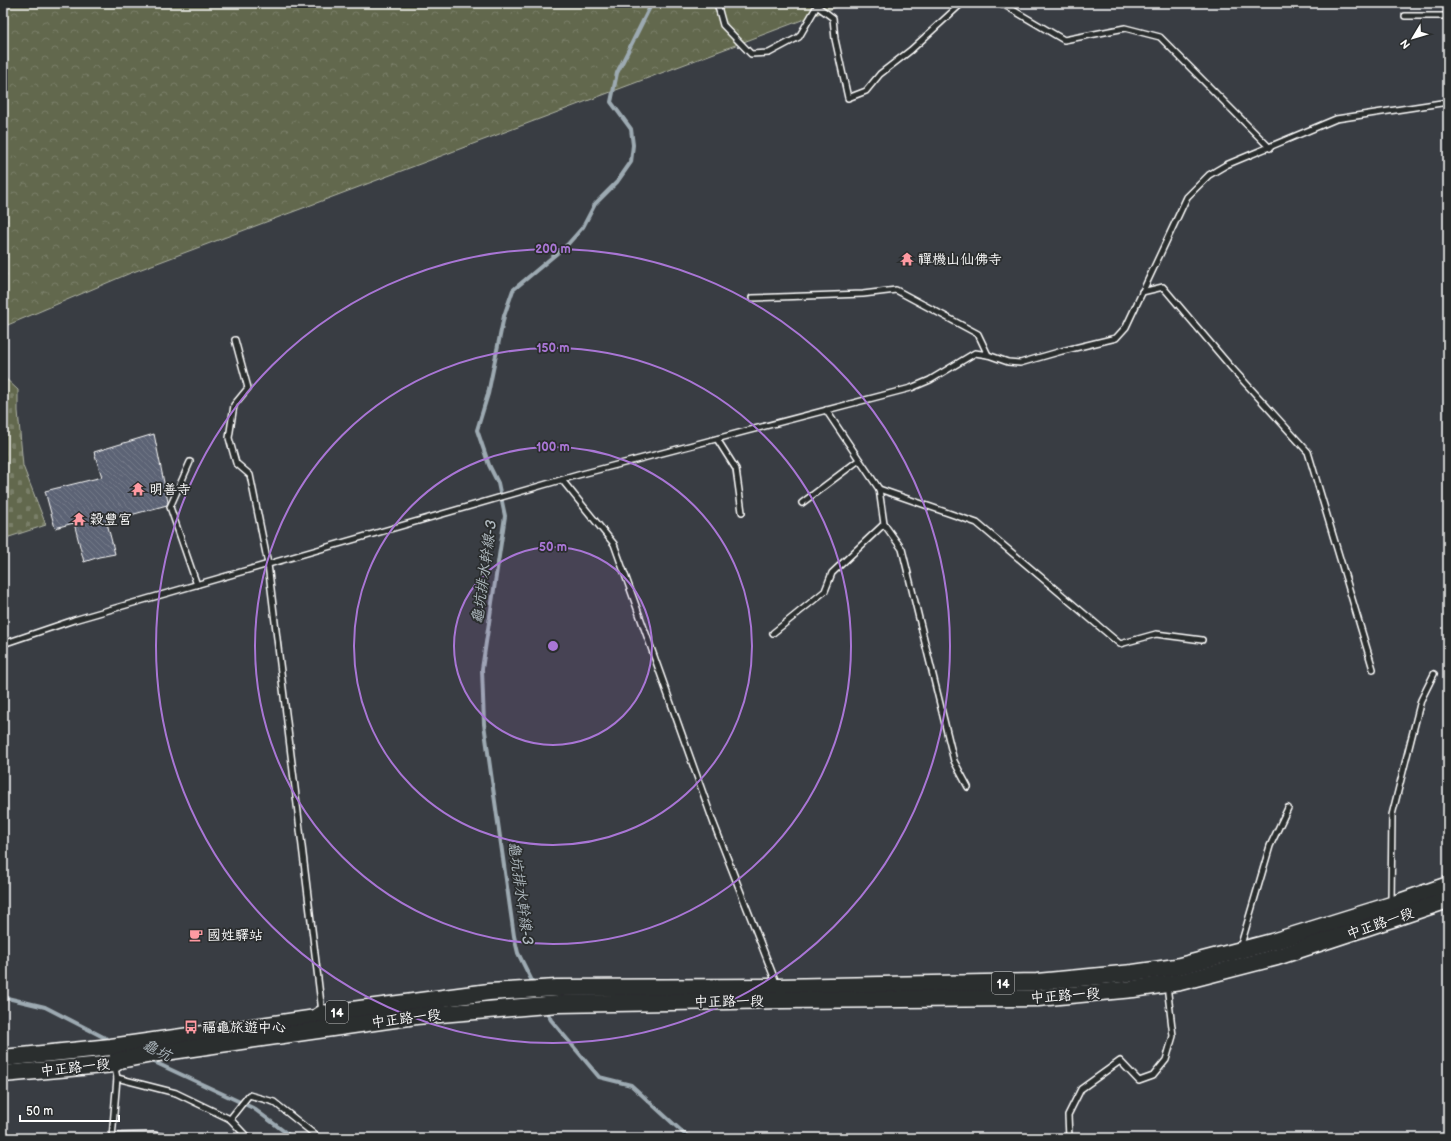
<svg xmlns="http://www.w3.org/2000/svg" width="1451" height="1141" viewBox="0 0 1451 1141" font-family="'Balsamiq Sans','LXGW WenKai TC',sans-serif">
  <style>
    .forest { fill: url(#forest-crowns); stroke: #b0b4a6 }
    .cemetery { fill: url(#cemetery-stones); stroke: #b0b4a6 }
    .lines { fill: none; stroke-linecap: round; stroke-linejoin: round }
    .stream { stroke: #9daab2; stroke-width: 4 }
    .building { fill: url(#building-back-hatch); stroke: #fff }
    .service-casing { stroke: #fff; stroke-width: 8 }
    .primary-casing { stroke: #fff; stroke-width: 19 }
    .service { stroke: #2a2d2e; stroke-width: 5 }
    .primary { stroke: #2a2d2e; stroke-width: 16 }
    .ring { fill: none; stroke: #a976d5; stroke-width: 2 }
    .labels { text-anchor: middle; stroke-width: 3.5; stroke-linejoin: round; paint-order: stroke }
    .shield { fill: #2a2d2e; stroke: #bfc0c0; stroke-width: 1 }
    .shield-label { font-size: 13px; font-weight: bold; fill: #fff }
    .poi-label { font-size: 14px; fill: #fff; stroke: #2a2d2e; text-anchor: start }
    .street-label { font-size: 14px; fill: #fff; stroke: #2a2d2e }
    .water-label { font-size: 15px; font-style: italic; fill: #aeb8be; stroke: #2a2d2e }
    .centre { fill: #a976d5; stroke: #2a2d2e; stroke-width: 2 }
    .ring-label { font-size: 12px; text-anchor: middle; font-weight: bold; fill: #a976d5; stroke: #2a2d2e; stroke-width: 3.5; stroke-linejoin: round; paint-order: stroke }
  </style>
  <defs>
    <pattern id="forest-crowns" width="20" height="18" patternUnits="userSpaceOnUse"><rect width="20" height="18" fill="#62684e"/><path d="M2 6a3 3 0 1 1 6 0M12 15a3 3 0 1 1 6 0" fill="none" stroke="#7a7f69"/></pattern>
    <pattern id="cemetery-stones" width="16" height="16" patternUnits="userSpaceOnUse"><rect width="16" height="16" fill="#62684e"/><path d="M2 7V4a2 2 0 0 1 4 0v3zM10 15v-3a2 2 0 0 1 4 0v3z" fill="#7a7f69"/></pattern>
    <pattern id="building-back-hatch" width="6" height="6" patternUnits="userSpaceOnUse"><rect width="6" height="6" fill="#5b6374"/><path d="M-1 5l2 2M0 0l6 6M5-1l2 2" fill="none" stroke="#747a89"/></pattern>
  </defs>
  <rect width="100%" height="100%" fill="#393d43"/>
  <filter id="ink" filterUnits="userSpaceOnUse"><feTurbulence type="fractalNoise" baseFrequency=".025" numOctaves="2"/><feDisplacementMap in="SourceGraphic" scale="8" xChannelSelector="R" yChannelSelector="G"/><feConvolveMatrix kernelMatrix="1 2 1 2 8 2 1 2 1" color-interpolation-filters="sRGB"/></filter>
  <g filter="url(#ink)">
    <!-- forest -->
    <polygon class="forest" points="3,3 847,3 128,274 3,327"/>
    <!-- cemetery -->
    <polygon class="cemetery" points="3,376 18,390 18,411 23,466 46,525 3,539"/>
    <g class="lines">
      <!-- stream -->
      <g class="stream">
        <polyline points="534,985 518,953 514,936 484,724 482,669 505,516 498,483 489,465 477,430 488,394 504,316 513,290 568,244 583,227 595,204 617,182 631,162 633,145 631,129 611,102 617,73 652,3"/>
        <polyline points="3,997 45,1007 113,1042"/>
        <polyline points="546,1010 551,1020 599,1077 631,1085 689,1138"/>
        <polyline points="150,1060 253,1108 293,1138"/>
      </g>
    </g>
    <!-- building -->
    <polygon class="building" points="154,434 168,502 167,505 127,516 126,512 106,519 115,554 99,557 84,562 74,523 55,528 45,491 102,477 94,452"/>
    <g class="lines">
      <!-- service casing -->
      <g class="service-casing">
        <g id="service">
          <polyline points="717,3 723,25 751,54 769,53 799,37 817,6 833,18 835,39 848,98 866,91 880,74 911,50 962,3"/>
          <polyline points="1001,3 1064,40 1125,28 1160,37 1270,148"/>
          <polyline points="1405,16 1448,16"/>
          <polyline points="1142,292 1163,287 1230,366 1308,452 1373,669"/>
          <polyline points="752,298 863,294 896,290 978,334 988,355"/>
          <polyline points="235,340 248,388 234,405 229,438 236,463 250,475 268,564 322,1012"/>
          <polyline points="826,410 879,489 977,523 1120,644 1156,634 1202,640"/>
          <polyline points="717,439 736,469 742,512"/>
          <polyline points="190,462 170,507 197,585"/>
          <polyline points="562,480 614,544 714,824 777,985"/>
          <polyline points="879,489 884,524 902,549 954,761 968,787"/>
          <polyline points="802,503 859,460"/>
          <polyline points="773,633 825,591 832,573 884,524"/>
          <polyline points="3,644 74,620 578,475 911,388 930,380 975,353 988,355 1008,362 1020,363 1062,351 1116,338 1126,327 1187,197 1209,175 1226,165 1336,119 1448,102"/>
          <polyline points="1391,902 1392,815 1421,700 1434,674"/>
          <polyline points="1240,948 1270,846 1288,808"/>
          <polyline points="111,1048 117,1078 112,1138"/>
          <polyline points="117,1078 176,1093 230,1119 248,1138"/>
          <polyline points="230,1119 249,1095 274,1102 319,1138"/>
          <polyline points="112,1136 154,1135 169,1138"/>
          <polyline points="1069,1138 1068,1115 1081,1089 1120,1061 1139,1081 1153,1076 1166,1060 1173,1036 1167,985"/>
        </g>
      </g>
      <!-- primary casing -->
      <g class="primary-casing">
        <g id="primary">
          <polyline points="3,1058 111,1047 316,1018 322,1014 489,992 557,988 778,987 1037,982 1133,973 1176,967 1272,942 1391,905 1448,885"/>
          <polyline points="3,1074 114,1064 120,1060 158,1053 416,1016 558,1004 782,1000 1038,998 1133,989 1180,982 1277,957 1395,918 1448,900"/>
        </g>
      </g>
      <!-- service -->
      <use href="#service" class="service"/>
      <!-- primary -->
      <use href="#primary" class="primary"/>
    </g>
  </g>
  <!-- distance rings -->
  <circle cx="553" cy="646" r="99" fill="#a976d5" fill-opacity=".12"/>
  <g class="ring">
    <circle cx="553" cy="646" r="99"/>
    <circle cx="553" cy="646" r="199"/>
    <circle cx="553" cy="646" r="298"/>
    <circle cx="553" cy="646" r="397"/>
  </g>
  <!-- icons -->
  <defs>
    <g id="temple-bare" transform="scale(1.08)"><path d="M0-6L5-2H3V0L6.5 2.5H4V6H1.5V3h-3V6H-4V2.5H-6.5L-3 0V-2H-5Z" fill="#ff9aa2" stroke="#2a2d2e" stroke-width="2.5" paint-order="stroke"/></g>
    <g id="cafe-bare" transform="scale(1.08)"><path d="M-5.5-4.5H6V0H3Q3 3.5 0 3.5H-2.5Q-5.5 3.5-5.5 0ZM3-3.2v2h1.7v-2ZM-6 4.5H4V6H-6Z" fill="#ff9aa2" stroke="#2a2d2e" stroke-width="2.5" paint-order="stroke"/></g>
    <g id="bus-bare" transform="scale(1.08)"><path d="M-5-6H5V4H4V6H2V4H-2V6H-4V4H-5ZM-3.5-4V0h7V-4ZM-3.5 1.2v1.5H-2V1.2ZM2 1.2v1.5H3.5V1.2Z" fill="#ff9aa2" stroke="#2a2d2e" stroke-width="2.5" paint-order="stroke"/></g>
  </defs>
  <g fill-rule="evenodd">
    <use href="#temple-bare" x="907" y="259"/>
    <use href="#temple-bare" x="138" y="489"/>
    <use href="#temple-bare" x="79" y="519"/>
    <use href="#cafe-bare" x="196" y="935"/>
    <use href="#bus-bare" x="191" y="1027"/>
  </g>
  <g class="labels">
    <!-- shield labels -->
    <g class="shield">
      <rect x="992" y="972" width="22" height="22" rx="3"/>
      <rect x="326" y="1001" width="22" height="22" rx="3"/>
    </g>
    <g class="shield-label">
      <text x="1003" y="988">14</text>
      <text x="337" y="1017">14</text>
    </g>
    <!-- poi labels -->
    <g class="poi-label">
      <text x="918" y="264">禪機山仙佛寺</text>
      <text x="149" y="494">明善寺</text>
      <text x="90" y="524">穀豐宮</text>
      <text x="207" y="940">國姓驛站</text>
      <text x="202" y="1032">福龜旅遊中心</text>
    </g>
    <!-- street labels -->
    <g class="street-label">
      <text transform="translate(1380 923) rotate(-19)" y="5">中正路一段</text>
      <text transform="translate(1065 995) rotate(-4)" y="5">中正路一段</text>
      <text transform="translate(729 1001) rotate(-1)" y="5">中正路一段</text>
      <text transform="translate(406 1018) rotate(-7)" y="5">中正路一段</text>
      <text transform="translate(75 1067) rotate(-6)" y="5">中正路一段</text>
    </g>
    <!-- water labels -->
    <g class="water-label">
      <text transform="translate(484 572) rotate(-82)" y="5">龜坑排水幹線-3</text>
      <text transform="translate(521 893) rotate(82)" y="5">龜坑排水幹線-3</text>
      <text transform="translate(157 1050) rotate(27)" y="5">龜坑</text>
    </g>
  </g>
  <circle cx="553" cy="646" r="6" class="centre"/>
  <g class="ring-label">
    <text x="553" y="253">200 m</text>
    <text x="553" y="352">150 m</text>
    <text x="553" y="451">100 m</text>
    <text x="553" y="551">50 m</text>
  </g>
  <!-- margin -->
  <rect width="1451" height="1141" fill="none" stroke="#2a2d2e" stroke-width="16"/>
  <rect x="8" y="8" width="1435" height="1125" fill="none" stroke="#fff" stroke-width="1.5" filter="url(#ink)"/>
  <!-- north arrow -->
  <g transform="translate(1413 38) rotate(232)" stroke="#2a2d2e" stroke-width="3" paint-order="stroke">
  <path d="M0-3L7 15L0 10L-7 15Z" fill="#ffffff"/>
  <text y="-6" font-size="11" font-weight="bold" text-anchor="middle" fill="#ffffff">N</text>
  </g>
  <!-- scale -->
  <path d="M20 1115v6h99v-6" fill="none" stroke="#ffffff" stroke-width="2"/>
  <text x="26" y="1115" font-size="12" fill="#ffffff" stroke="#2a2d2e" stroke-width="3" paint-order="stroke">50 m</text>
</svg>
